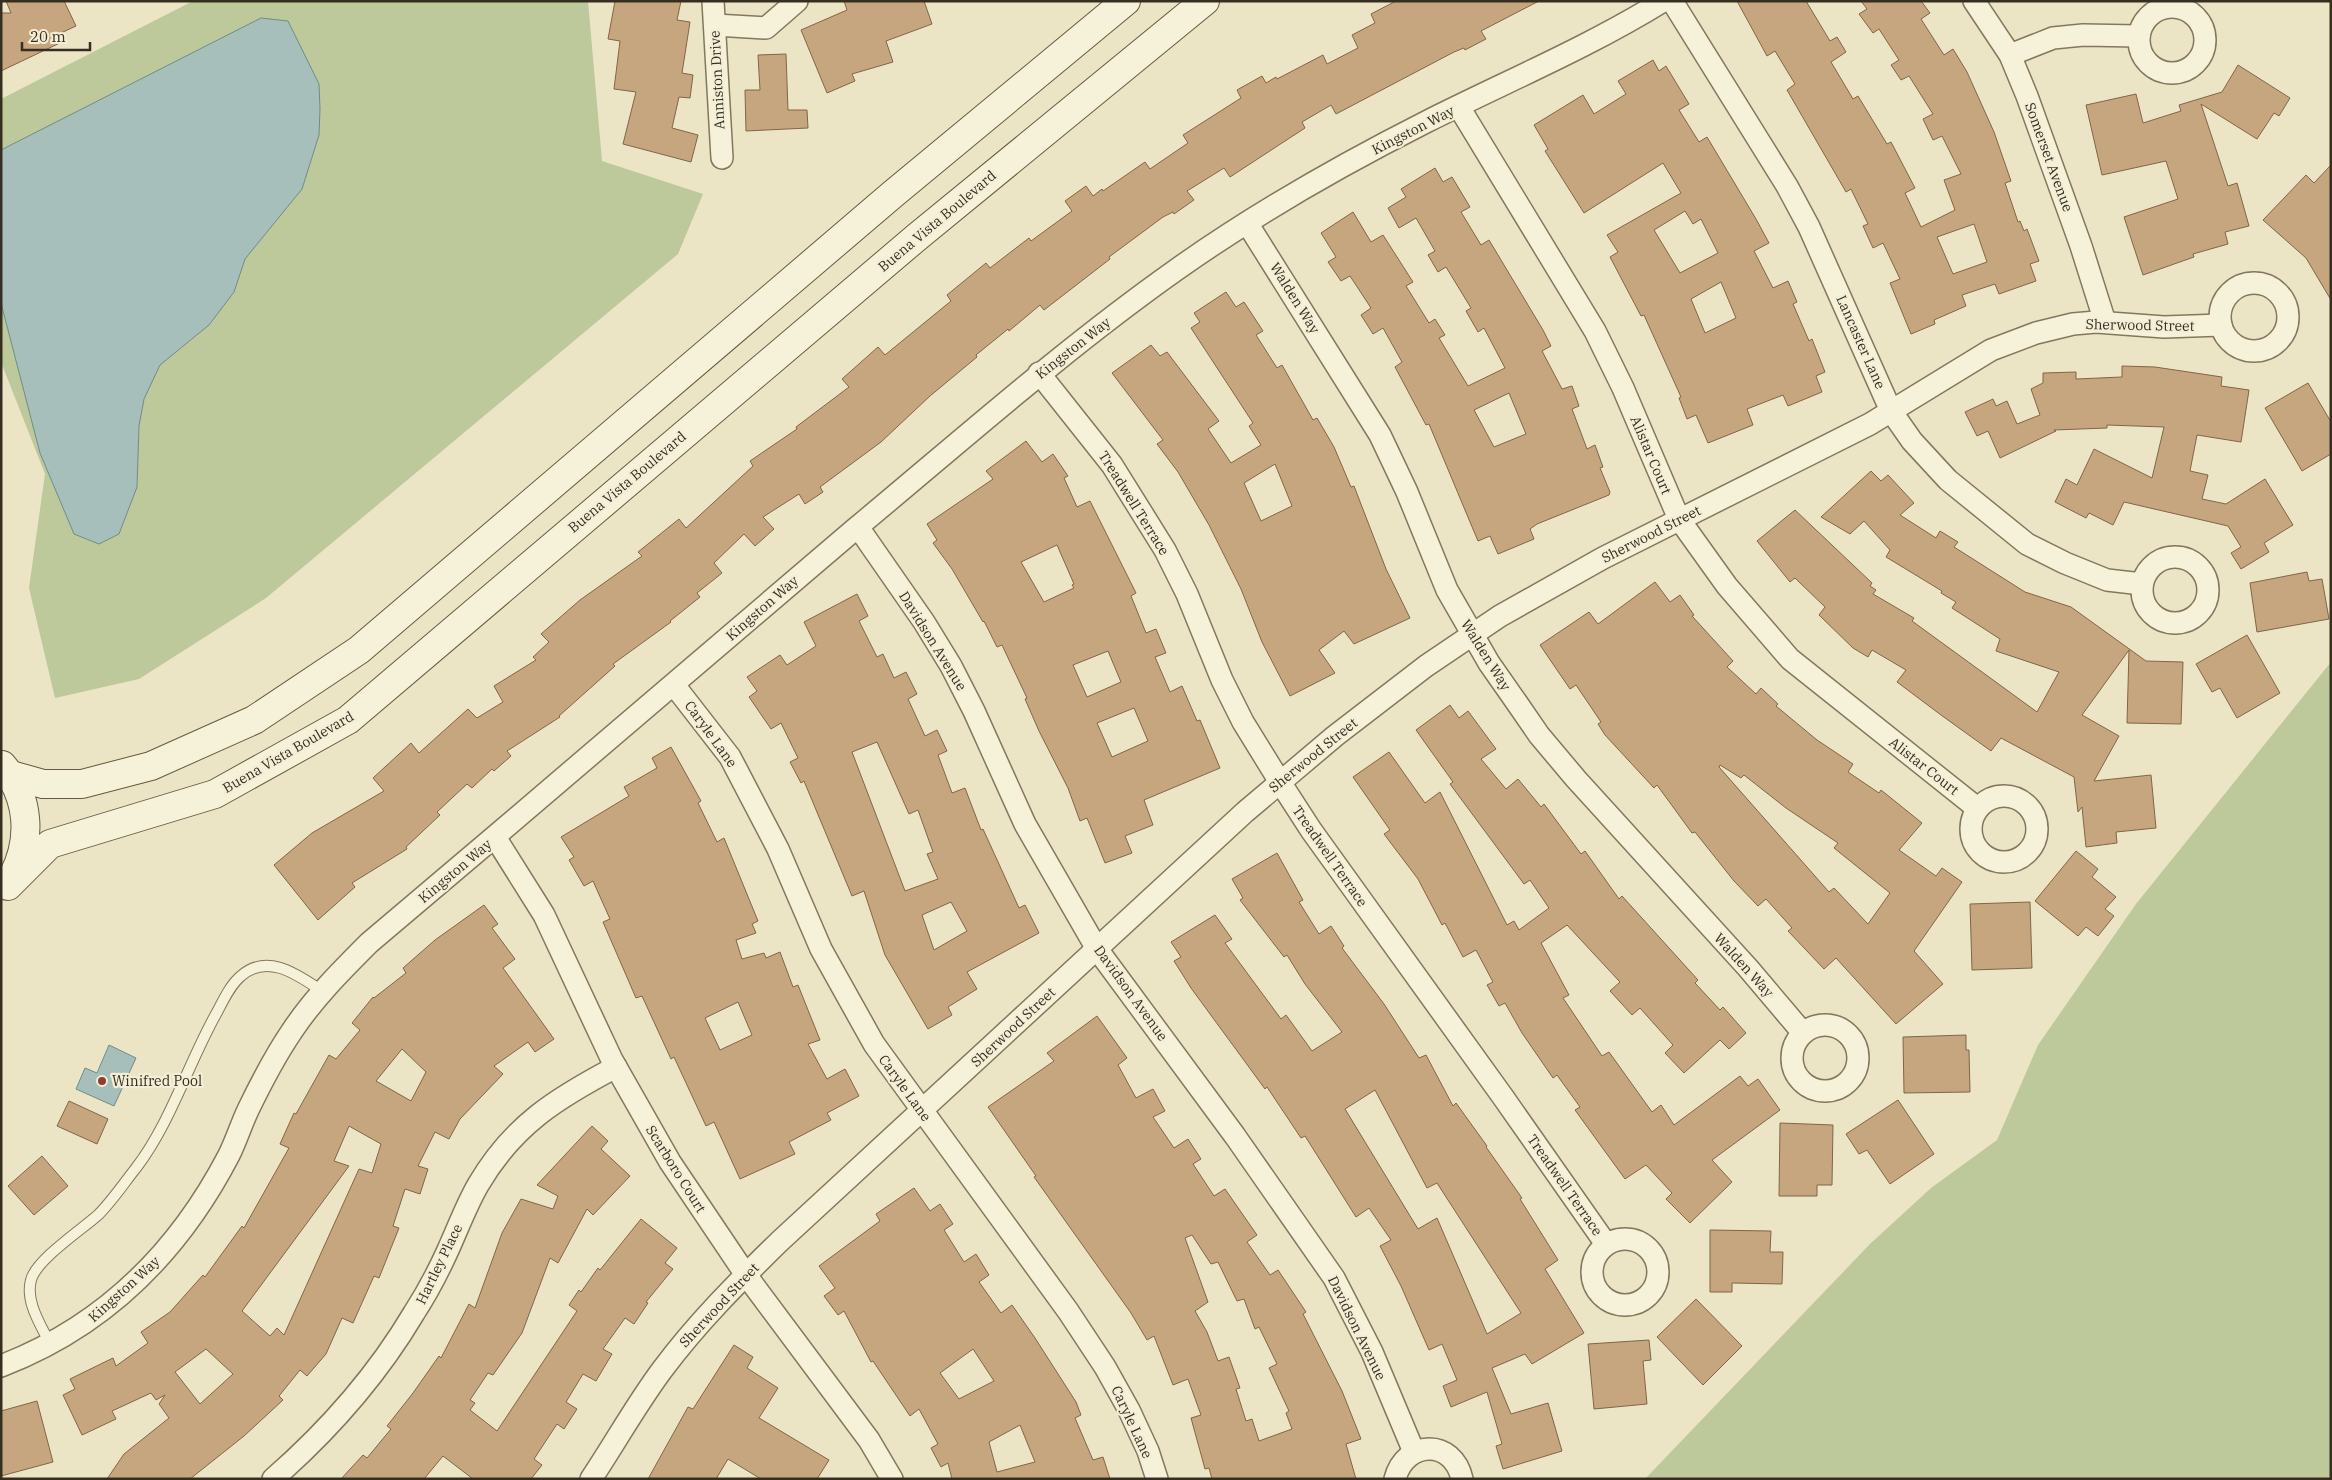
<svg xmlns="http://www.w3.org/2000/svg" width="2332" height="1480" viewBox="0 0 2332 1480" font-family="'IBM Plex Serif',serif">
  <style>
    .green { fill: #bdc89b }
    .water { fill: #a7bfbb; stroke: #6e8d89 }
    .building { fill: #c6a67f; stroke: #826545; fill-rule: evenodd }
    .lines { fill: none; stroke-linecap: round; stroke-linejoin: round }
    .service-casing { stroke: #85775d; stroke-width: 12 }
    .minor-casing { stroke: #85775d; stroke-width: 24 }
    .secondary-casing { stroke: #675940; stroke-width: 30 }
    .service { stroke: #f6f1d9; stroke-width: 10 }
    .minor { stroke: #f6f1d9; stroke-width: 21 }
    .secondary { stroke: #f6f1d9; stroke-width: 28 }
    .poi-dot { fill: #8f3d32; stroke: #f3eed5; stroke-width: 2 }
    .labels { text-anchor: middle; stroke-width: 4.5; stroke-linejoin: round; paint-order: stroke }
    .street-label { font-size: 14px; fill: #362e20; stroke: #f3eed5 }
    .poi-label { font-size: 14px; fill: #362e20; stroke: #f3eed5; text-anchor: start }
  </style>
  <rect width="100%" height="100%" fill="#ebe5c6"/>
  <!-- green -->
  <g class="green">
    <polygon points="193,1 588,1 602,161 703,194 678,254 266,598 139,679 55,698 29,588 45,474 1,362 1,99"/>
    <polygon points="2331,662 2331,1479 1645,1479 1870,1244 1931,1188 1997,1140 2038,1045 2136,904"/>
  </g>
  <!-- water -->
  <g class="water">
    <polygon points="261,18 288,21 319,84 320,109 319,135 302,189 245,259 234,292 209,325 160,365 144,399 139,426 137,487 119,534 99,544 74,534 40,453 1,303 1,150"/>
    <polygon points="109,1045 136,1058 114,1106 76,1089 85,1068 97,1073"/>
  </g>
  <!-- building -->
  <g class="building">
    <polygon points="6,1 64,1 76,26 61,33 64,41 1,71 1,13 11,13"/>
    <polygon points="615,1 681,1 677,20 690,22 682,73 693,75 690,98 679,97 672,128 698,135 691,162 623,144 636,92 614,89 620,41 608,39"/>
    <polygon points="844,1 924,1 932,24 886,41 893,62 852,74 855,81 827,93 801,30 847,10"/>
    <polygon points="1396,1 1539,1 1481,31 1486,39 1465,50 1464,48 1454,52 1336,114 1331,105 1302,122 1305,128 1230,177 1224,168 1187,191 1194,200 1174,214 1173,212 1163,217 1109,257 1110,259 1044,310 1040,305 1009,331 1008,329 976,355 977,357 930,396 881,442 820,487 823,492 805,504 799,494 763,517 774,529 755,546 744,534 714,563 722,573 697,593 700,597 670,621 671,622 613,664 615,666 559,716 560,717 507,751 511,756 494,771 492,769 472,788 467,784 437,812 440,815 406,847 407,849 352,883 355,887 318,920 274,865 312,833 384,791 373,778 411,743 419,753 468,709 477,718 503,702 494,686 536,660 533,657 549,642 541,634 580,600 642,556 638,552 679,519 686,528 753,466 750,461 797,429 796,427 849,387 842,379 878,347 885,355 951,301 947,295 986,263 990,268 1029,238 1031,241 1072,211 1065,201 1086,186 1093,196 1102,189 1103,191 1145,162 1150,169 1188,143 1183,135 1241,98 1237,90 1262,76 1266,83 1276,77 1277,79 1323,55 1327,64 1358,48 1352,35 1375,23 1371,14"/>
    <path d="M1737 1H1806L1830 41 1837 37 1846 52 1831 62 1853 99 1858 96 1887 144 1891 142 1915 188 1905 193 1921 227 1955 210 1944 180 1961 174 1942 136 1933 140 1923 119 1933 114 1909 76 1901 80 1891 65 1899 60 1879 29 1873 33 1859 14 1867 9 1861 1H1921L1930 13 1921 19 1944 55 1953 49 1967 72 1994 132 2011 181 2005 183 2018 222 2020 221 2024 231 2027 229 2039 261 2030 264 2036 281 1999 294 1995 284 1962 295 1966 306 1934 320 1935 324 1911 334 1890 283 1900 279 1883 243 1873 248 1863 226 1868 224 1851 189 1846 192 1787 90 1795 84 1775 51 1767 56ZM1974 224 1987 262 1953 274 1937 237Z"/>
    <polygon points="786,54 788,110 807,110 808,128 746,131 745,90 760,90 758,55"/>
    <path d="M1653 60 1659 71 1666 66 1689 104 1679 110 1699 142 1707 137 1756 219 1769 243 1754 251 1773 288 1788 281 1797 302 1793 304 1809 341 1812 339 1825 372 1816 376 1822 392 1788 406 1783 395 1747 409 1753 425 1708 443 1696 415 1687 419 1679 398 1681 397 1644 315 1641 316 1610 257 1618 252 1607 235 1681 193 1663 163 1584 213 1545 151 1548 149 1534 125 1583 95 1594 114 1626 94 1618 81ZM1685 211 1693 224 1701 219 1718 253 1680 273 1654 230ZM1721 282 1736 318 1705 333 1691 299Z"/>
    <polygon points="2238,65 2290,98 2279,116 2274,113 2257,139 2201,104 2228,186 2237,183 2249,226 2225,232 2228,244 2193,254 2194,257 2143,275 2124,217 2178,199 2166,161 2102,175 2086,105 2136,94 2143,123 2181,111 2179,105 2222,92"/>
    <polygon points="2331,165 2331,300 2306,258 2263,220 2306,175 2314,183"/>
    <path d="M1435 168 1443 182 1452 177 1470 207 1461 212 1481 245 1489 240 1543 330 1551 346 1542 351 1562 389 1572 386 1579 406 1572 409 1587 449 1595 445 1603 467 1600 468 1610 492 1609 495 1537 524 1530 529 1534 539 1498 554 1490 536 1478 541 1429 424 1426 425 1395 367 1402 362 1383 328 1373 334 1361 315 1371 308 1350 276 1341 281 1328 262 1336 257 1321 233 1353 212 1371 242 1383 235 1413 282 1406 286 1429 323 1435 319 1445 335 1439 338 1468 386 1505 368 1484 328 1478 332 1466 311 1471 308 1446 267 1438 272 1428 255 1435 251 1416 218 1399 228 1388 208 1406 197 1401 189ZM1509 393 1526 434 1494 447 1474 410Z"/>
    <path d="M1226 292 1236 307 1244 302 1263 331 1256 335 1277 368 1282 365 1313 420 1317 418 1334 447 1351 487 1354 486 1386 569 1410 618 1354 644 1344 631 1319 650 1335 673 1290 696 1262 642 1241 589 1209 525 1178 472 1157 444 1163 440 1112 373 1151 345 1160 356 1167 352 1219 421 1208 429 1231 463 1261 445 1249 426 1253 423 1191 328 1200 322 1194 313ZM1275 464 1292 506 1261 521 1244 483Z"/>
    <polygon points="2122,366 2155,367 2222,377 2221,386 2249,390 2241,442 2197,435 2190,471 2208,475 2202,499 2226,504 2265,479 2293,525 2264,543 2269,552 2241,569 2231,553 2241,547 2228,526 2124,502 2113,525 2089,513 2086,518 2055,502 2066,479 2077,485 2094,449 2152,478 2164,427 2107,425 2107,428 2054,430 2056,431 2000,458 1988,431 1977,436 1965,412 1993,399 1996,406 2007,401 2017,424 2040,415 2031,389 2043,383 2043,373 2076,372 2076,379 2122,377"/>
    <polygon points="2308,383 2331,422 2331,454 2302,471 2265,408"/>
    <path d="M1026 441 1042 462 1053 454 1068 476 1064 478 1077 507 1090 501 1136 593 1131 596 1146 633 1156 629 1166 653 1155 657 1170 692 1182 686 1197 721 1200 720 1220 768 1144 800 1153 825 1125 836 1132 853 1105 863 1087 818 1080 821 1068 788 1039 731 1025 699 1027 698 1002 645 997 647 984 621 983 622 952 569 933 543 937 540 927 524 993 479 986 471ZM1057 545 1074 584 1072 585 1074 588 1044 602 1021 562ZM1108 651 1121 682 1087 697 1073 665ZM1134 708 1148 741 1112 757 1097 723Z"/>
    <polygon points="1871,471 1881,481 1888,475 1914,503 1900,515 1936,538 1940,531 1958,542 1954,547 2025,592 2071,607 2146,661 2183,662 2181,724 2127,723 2129,650 2082,715 2119,736 2094,781 2151,775 2156,828 2116,832 2117,843 2086,847 2082,807 2078,812 2074,777 2001,738 1991,751 1941,715 1897,682 1906,670 1872,650 1868,657 1853,648 1819,615 1825,607 1795,578 1790,582 1757,541 1795,510 1872,583 1870,586 1876,590 1873,594 1914,618 1912,621 2037,712 2059,672 1996,651 2000,639 1952,608 1956,602 1941,593 1942,591 1886,557 1890,550 1864,521 1850,534 1821,517"/>
    <polygon points="2307,572 2309,581 2322,579 2329,619 2257,632 2250,583"/>
    <path d="M1655 582 1670 602 1680 595 1694 615 1692 616 1733 661 1727 667 1756 694 1761 688 1778 704 1776 706 1817 740 1853 764 1848 772 1879 793 1881 790 1922 823 1899 850 1936 876 1942 868 1962 882 1914 951 1943 984 1896 1024 1836 958 1824 969 1788 931 1792 928 1766 899 1758 906 1734 881 1695 832 1692 833 1657 785 1654 788 1605 735 1598 724 1601 722 1576 685 1570 689 1540 645 1589 612 1598 624ZM1720 765 1741 778 1744 775 1786 808 1838 843 1834 848 1890 893 1868 924 1834 888 1829 892 1719 767Z"/>
    <path d="M857 594 868 616 859 621 877 657 883 654 894 678 906 672 917 694 908 699 925 736 937 730 947 751 938 755 952 793 965 788 981 830 983 829 1019 908 1025 905 1039 933 967 972 977 989 948 1007 952 1015 928 1029 885 955 864 891 852 896 804 781 801 783 790 762 798 758 781 723 771 729 749 697 757 691 747 677 780 655 787 665 816 646 804 622ZM877 742 909 814 918 810 933 852 927 854 938 879 905 891 852 752ZM951 902 967 931 934 950 922 915Z"/>
    <polygon points="2247,635 2280,693 2237,718 2220,688 2212,692 2196,664"/>
    <polygon points="1450,705 1459,718 1468,711 1496,749 1481,759 1506,789 1518,779 1541,807 1544,804 1581,854 1585,851 1619,899 1622,896 1698,980 1695,983 1720,1010 1723,1007 1746,1033 1729,1049 1720,1040 1684,1073 1665,1053 1673,1045 1640,1008 1632,1015 1610,991 1620,982 1567,925 1541,943 1569,995 1563,998 1602,1056 1609,1052 1652,1112 1661,1105 1674,1125 1740,1076 1748,1086 1758,1079 1780,1110 1712,1160 1732,1182 1690,1223 1666,1199 1672,1193 1646,1165 1625,1179 1575,1110 1580,1107 1557,1075 1553,1078 1522,1033 1505,1003 1499,1006 1487,985 1493,982 1476,950 1463,957 1445,923 1442,925 1418,879 1384,834 1390,830 1353,777 1389,752 1425,803 1440,792 1507,925 1514,921 1519,930 1549,908 1530,880 1524,884 1450,784 1453,782 1416,730"/>
    <path d="M671 747 701 801 698 803 717 842 724 838 758 921 752 924 756 933 736 940 742 959 764 953 766 958 780 952 793 987 798 985 820 1040 808 1044 827 1079 845 1069 859 1096 827 1113 831 1120 789 1142 795 1154 740 1179 714 1122 706 1126 674 1057 671 1059 642 996 636 998 603 922 610 919 593 881 584 886 569 860 574 857 561 837 629 796 624 787 657 768 652 758ZM738 1002 752 1035 720 1050 705 1018Z"/>
    <polygon points="2076,851 2098,869 2092,877 2116,897 2105,909 2114,916 2098,936 2086,927 2078,936 2035,901"/>
    <path d="M1277 853 1303 900 1299 902 1319 934 1331 926 1344 946 1342 948 1384 1004 1419 1058 1426 1055 1453 1106 1456 1103 1487 1146 1486 1147 1522 1198 1520 1199 1558 1260 1545 1269 1584 1333 1532 1364 1525 1354 1492 1368 1511 1414 1548 1403 1562 1451 1503 1469 1496 1446 1502 1444 1487 1392 1451 1407 1443 1386 1457 1380 1442 1344 1429 1350 1401 1286 1380 1246 1391 1240 1369 1208 1356 1217 1305 1136 1301 1138 1267 1087 1265 1089 1191 988 1174 961 1181 957 1171 942 1215 915 1232 939 1225 943 1281 1019 1286 1015 1312 1051 1342 1032 1305 984 1287 955 1284 957 1240 900 1243 898 1232 879ZM1375 1090 1427 1188 1437 1183 1521 1313 1487 1334 1437 1218 1418 1229 1345 1109Z"/>
    <polygon points="2030,902 2032,968 1972,970 1970,904"/>
    <path d="M484 905 498 924 492 928 515 959 503 968 554 1039 535 1052 528 1042 494 1066 503 1074 460 1119 449 1139 435 1132 418 1166 428 1169 420 1194 405 1189 393 1226 399 1228 379 1278 374 1276 353 1323 342 1318 326 1354 307 1376 300 1370 279 1396 283 1400 244 1436 190 1479H107L124 1454 169 1418 159 1404 165 1395 156 1400 151 1393 112 1411 116 1419 82 1435 63 1395 75 1389 70 1379 113 1358 116 1366 148 1343 141 1332 170 1312 203 1275 205 1277 242 1226 244 1228 289 1148 280 1144 294 1113 296 1114 329 1055 336 1059 360 1030 352 1023 373 997 374 998 406 973 403 968 435 940ZM402 1049 426 1072 411 1101 376 1081ZM349 1126 381 1144 372 1173 359 1169 284 1335 277 1328 270 1336 242 1311 349 1166 334 1161ZM206 1349 233 1374 200 1404 175 1372Z"/>
    <path d="M1097 1016 1127 1058 1118 1065 1136 1098 1153 1089 1165 1111 1153 1117 1174 1148 1188 1139 1201 1159 1193 1164 1214 1196 1225 1189 1257 1235 1247 1242 1270 1275 1278 1270 1306 1312 1303 1314 1342 1391 1361 1439 1346 1444 1356 1479H1212L1209 1468 1205 1469 1191 1418 1201 1415 1188 1379 1173 1385 1154 1336 1147 1340 1131 1313 1034 1177 1036 1176 988 1107 1054 1061 1047 1053ZM1192 1235 1211 1264 1218 1262 1237 1301 1244 1299 1255 1329 1259 1327 1277 1364 1269 1368 1289 1411 1286 1413 1292 1429 1259 1441 1252 1419 1246 1421 1236 1389 1240 1388 1229 1357 1218 1361 1207 1332 1195 1311 1208 1302 1185 1238Z"/>
    <polygon points="1966,1035 1966,1050 1969,1050 1970,1092 1904,1093 1903,1037"/>
    <polygon points="1898,1100 1934,1154 1890,1184 1867,1150 1859,1154 1846,1134"/>
    <polygon points="69,1101 108,1119 97,1144 57,1126"/>
    <polygon points="1780,1123 1833,1125 1832,1185 1817,1185 1817,1196 1779,1196"/>
    <polygon points="592,1126 608,1141 601,1149 630,1176 593,1215 587,1209 558,1263 550,1258 522,1333 493,1375 488,1373 470,1400 475,1403 470,1410 497,1431 577,1311 569,1305 579,1290 581,1292 598,1268 600,1270 641,1219 677,1248 665,1263 673,1269 646,1302 648,1303 634,1324 625,1318 603,1349 612,1354 596,1381 583,1374 566,1402 577,1409 564,1429 557,1424 534,1459 542,1465 531,1479 473,1479 443,1456 424,1479 341,1479 363,1455 367,1458 391,1429 387,1426 413,1393 439,1356 441,1358 469,1304 475,1308 502,1233 521,1199 553,1209 558,1196 537,1185"/>
    <polygon points="42,1156 68,1186 34,1215 8,1186"/>
    <path d="M914 1188 930 1211 940 1204 953 1224 944 1230 964 1262 976 1254 989 1275 979 1282 1001 1313 1012 1305 1035 1338 1076 1402 1081 1415 1075 1418 1093 1460 1103 1457 1110 1479H952L948 1463 941 1467 931 1448 938 1444 919 1409 910 1416 873 1361 871 1362 844 1311 838 1315 824 1296 835 1288 819 1266 880 1221 876 1214ZM973 1349 994 1381 959 1399 940 1373ZM1020 1425 1035 1462 997 1472 989 1442Z"/>
    <polygon points="1710,1230 1771,1231 1770,1252 1783,1252 1782,1284 1732,1283 1732,1292 1710,1292"/>
    <polygon points="1696,1299 1742,1346 1703,1385 1657,1337"/>
    <polygon points="1649,1340 1651,1360 1643,1361 1647,1404 1594,1409 1588,1344"/>
    <polygon points="734,1345 753,1357 747,1368 778,1388 759,1418 829,1460 817,1479 761,1479 728,1459 716,1479 648,1479 688,1407 693,1409"/>
    <polygon points="37,1401 53,1462 1,1476 1,1411"/>
  </g>
  <g class="lines">
    <!-- service casing -->
    <g class="service-casing">
      <path id="service" d="M50 1344C41 1325 25 1302 31 1280 36 1260 81 1230 98 1215 112 1201 124 1183 136 1168 171 1122 188 1064 216 1014 223 1001 230 985 241 976 268 952 299 976 322 991"/>
    </g>
    <!-- minor casing -->
    <g class="minor-casing">
      <g id="minor">
        <polyline points="713,1 722,158"/>
        <polyline points="1672,1 1787,186 1809,227 1891,411 1912,441 1948,480 2027,544 2065,563 2107,580 2142,584"/>
        <polyline points="1974,1 2010,55 2027,96 2081,246 2105,322"/>
        <circle cx="2172" cy="40" r="33"/>
        <polyline points="715,25 766,28 797,1"/>
        <polyline points="2010,55 2053,38 2083,35 2139,36"/>
        <polyline points="1459,107 1595,331 1623,388 1679,519 1727,586 1790,659 1977,808"/>
        <polyline points="1247,223 1380,435 1407,492 1447,590 1489,663 1517,703 1539,735 1576,779 1748,968 1803,1033"/>
        <circle cx="2254" cy="317" r="34"/>
        <polyline points="1039,373 1112,465 1165,550 1187,594 1222,680 1243,722 1280,782 1311,830 1503,1097 1606,1244"/>
        <polyline points="858,527 924,622 951,666 974,711 1025,824 1097,949 1235,1136 1334,1278 1372,1352 1414,1452"/>
        <circle cx="2175" cy="590" r="33"/>
        <polyline points="674,685 730,757 778,849 821,949 874,1044 1068,1311 1105,1367 1129,1410 1148,1451 1157,1479"/>
        <circle cx="2004" cy="829" r="33"/>
        <polyline points="495,837 544,915 612,1060 670,1162 746,1275 869,1440 892,1479"/>
        <circle cx="1825" cy="1058" r="33"/>
        <circle cx="1625" cy="1272" r="33"/>
        <path d="M1 1366C105 1326 178 1253 229 1155 236 1141 241 1125 248 1110 261 1083 275 1056 292 1031 314 998 341 971 369 943 532 806 693 666 855 529 961 441 1063 350 1176 270 1255 214 1339 166 1426 122 1505 82 1587 48 1663 1"/>
        <path d="M273 1479C329 1430 376 1377 414 1313 427 1293 438 1272 448 1250 458 1228 466 1206 478 1185 513 1125 557 1098 616 1067"/>
        <path d="M591 1479C615 1443 636 1405 662 1370 697 1323 738 1282 780 1241L1245 812 1335 736 1426 666 1500 616 1603 558 1870 424 1991 350 2036 333 2073 324 2096 322 2164 327 2221 325"/>
        <path d="M1395 1479C1405 1440 1453 1438 1462 1479"/>
      </g>
    </g>
    <!-- secondary casing -->
    <g class="secondary-casing">
      <g id="secondary">
        <path d="M2 765C30 797 32 840 13 876"/>
        <polyline points="11,775 43,784 82,784 151,766 254,720 359,650 893,194 1126,1"/>
        <polyline points="8,886 50,844 215,794 348,720 917,237 1205,1"/>
      </g>
    </g>
    <!-- service -->
    <use href="#service" class="service"/>
    <!-- minor -->
    <use href="#minor" class="minor"/>
    <!-- secondary -->
    <use href="#secondary" class="secondary"/>
  </g>
  <!-- markers -->
  <circle class="poi-dot" cx="102" cy="1081" r="5"/>
  <g class="labels">
    <!-- street labels -->
    <g class="street-label">
      <text transform="translate(717 80) rotate(-93)" y="5">Anniston Drive</text>
      <text transform="translate(1413 130) rotate(-27)" y="5">Kingston Way</text>
      <text transform="translate(2049 157) rotate(70)" y="5">Somerset Avenue</text>
      <text transform="translate(937 221) rotate(-40)" y="5">Buena Vista Boulevard</text>
      <text transform="translate(1295 298) rotate(58)" y="5">Walden Way</text>
      <text transform="translate(2140 325) rotate(1)" y="5">Sherwood Street</text>
      <text transform="translate(1861 342) rotate(66)" y="5">Lancaster Lane</text>
      <text transform="translate(1073 348) rotate(-38)" y="5">Kingston Way</text>
      <text transform="translate(1651 455) rotate(67)" y="5">Alistar Court</text>
      <text transform="translate(627 482) rotate(-40)" y="5">Buena Vista Boulevard</text>
      <text transform="translate(1134 503) rotate(58)" y="5">Treadwell Terrace</text>
      <text transform="translate(1651 534) rotate(-27)" y="5">Sherwood Street</text>
      <text transform="translate(762 608) rotate(-41)" y="5">Kingston Way</text>
      <text transform="translate(933 641) rotate(58)" y="5">Davidson Avenue</text>
      <text transform="translate(1486 655) rotate(58)" y="5">Walden Way</text>
      <text transform="translate(711 734) rotate(54)" y="5">Caryle Lane</text>
      <text transform="translate(288 752) rotate(-30)" y="5">Buena Vista Boulevard</text>
      <text transform="translate(1313 755) rotate(-39)" y="5">Sherwood Street</text>
      <text transform="translate(1924 766) rotate(38)" y="5">Alistar Court</text>
      <text transform="translate(1330 856) rotate(55)" y="5">Treadwell Terrace</text>
      <text transform="translate(455 871) rotate(-40)" y="5">Kingston Way</text>
      <text transform="translate(1744 965) rotate(48)" y="5">Walden Way</text>
      <text transform="translate(1131 993) rotate(54)" y="5">Davidson Avenue</text>
      <text transform="translate(1013 1027) rotate(-43)" y="5">Sherwood Street</text>
      <text transform="translate(905 1088) rotate(54)" y="5">Caryle Lane</text>
      <text transform="translate(676 1169) rotate(58)" y="5">Scarboro Court</text>
      <text transform="translate(1565 1185) rotate(55)" y="5">Treadwell Terrace</text>
      <text transform="translate(439 1264) rotate(-64)" y="5">Hartley Place</text>
      <text transform="translate(124 1289) rotate(-42)" y="5">Kingston Way</text>
      <text transform="translate(719 1305) rotate(-47)" y="5">Sherwood Street</text>
      <text transform="translate(1357 1328) rotate(64)" y="5">Davidson Avenue</text>
      <text transform="translate(1132 1422) rotate(65)" y="5">Caryle Lane</text>
    </g>
    <!-- poi labels -->
    <g class="poi-label">
      <text x="112" y="1086">Winifred Pool</text>
    </g>
  </g>
  <!-- border -->
  <rect width="2332" height="1480" fill="none" stroke="#362e20" stroke-width="5"/>
  <!-- scale -->
  <path d="M22 42v8h68v-8" fill="none" stroke="#362e20" stroke-width="2.5"/>
  <text x="30" y="42" font-size="15" fill="#362e20" stroke="#f3eed5" stroke-width="4" paint-order="stroke">20 m</text>
</svg>
